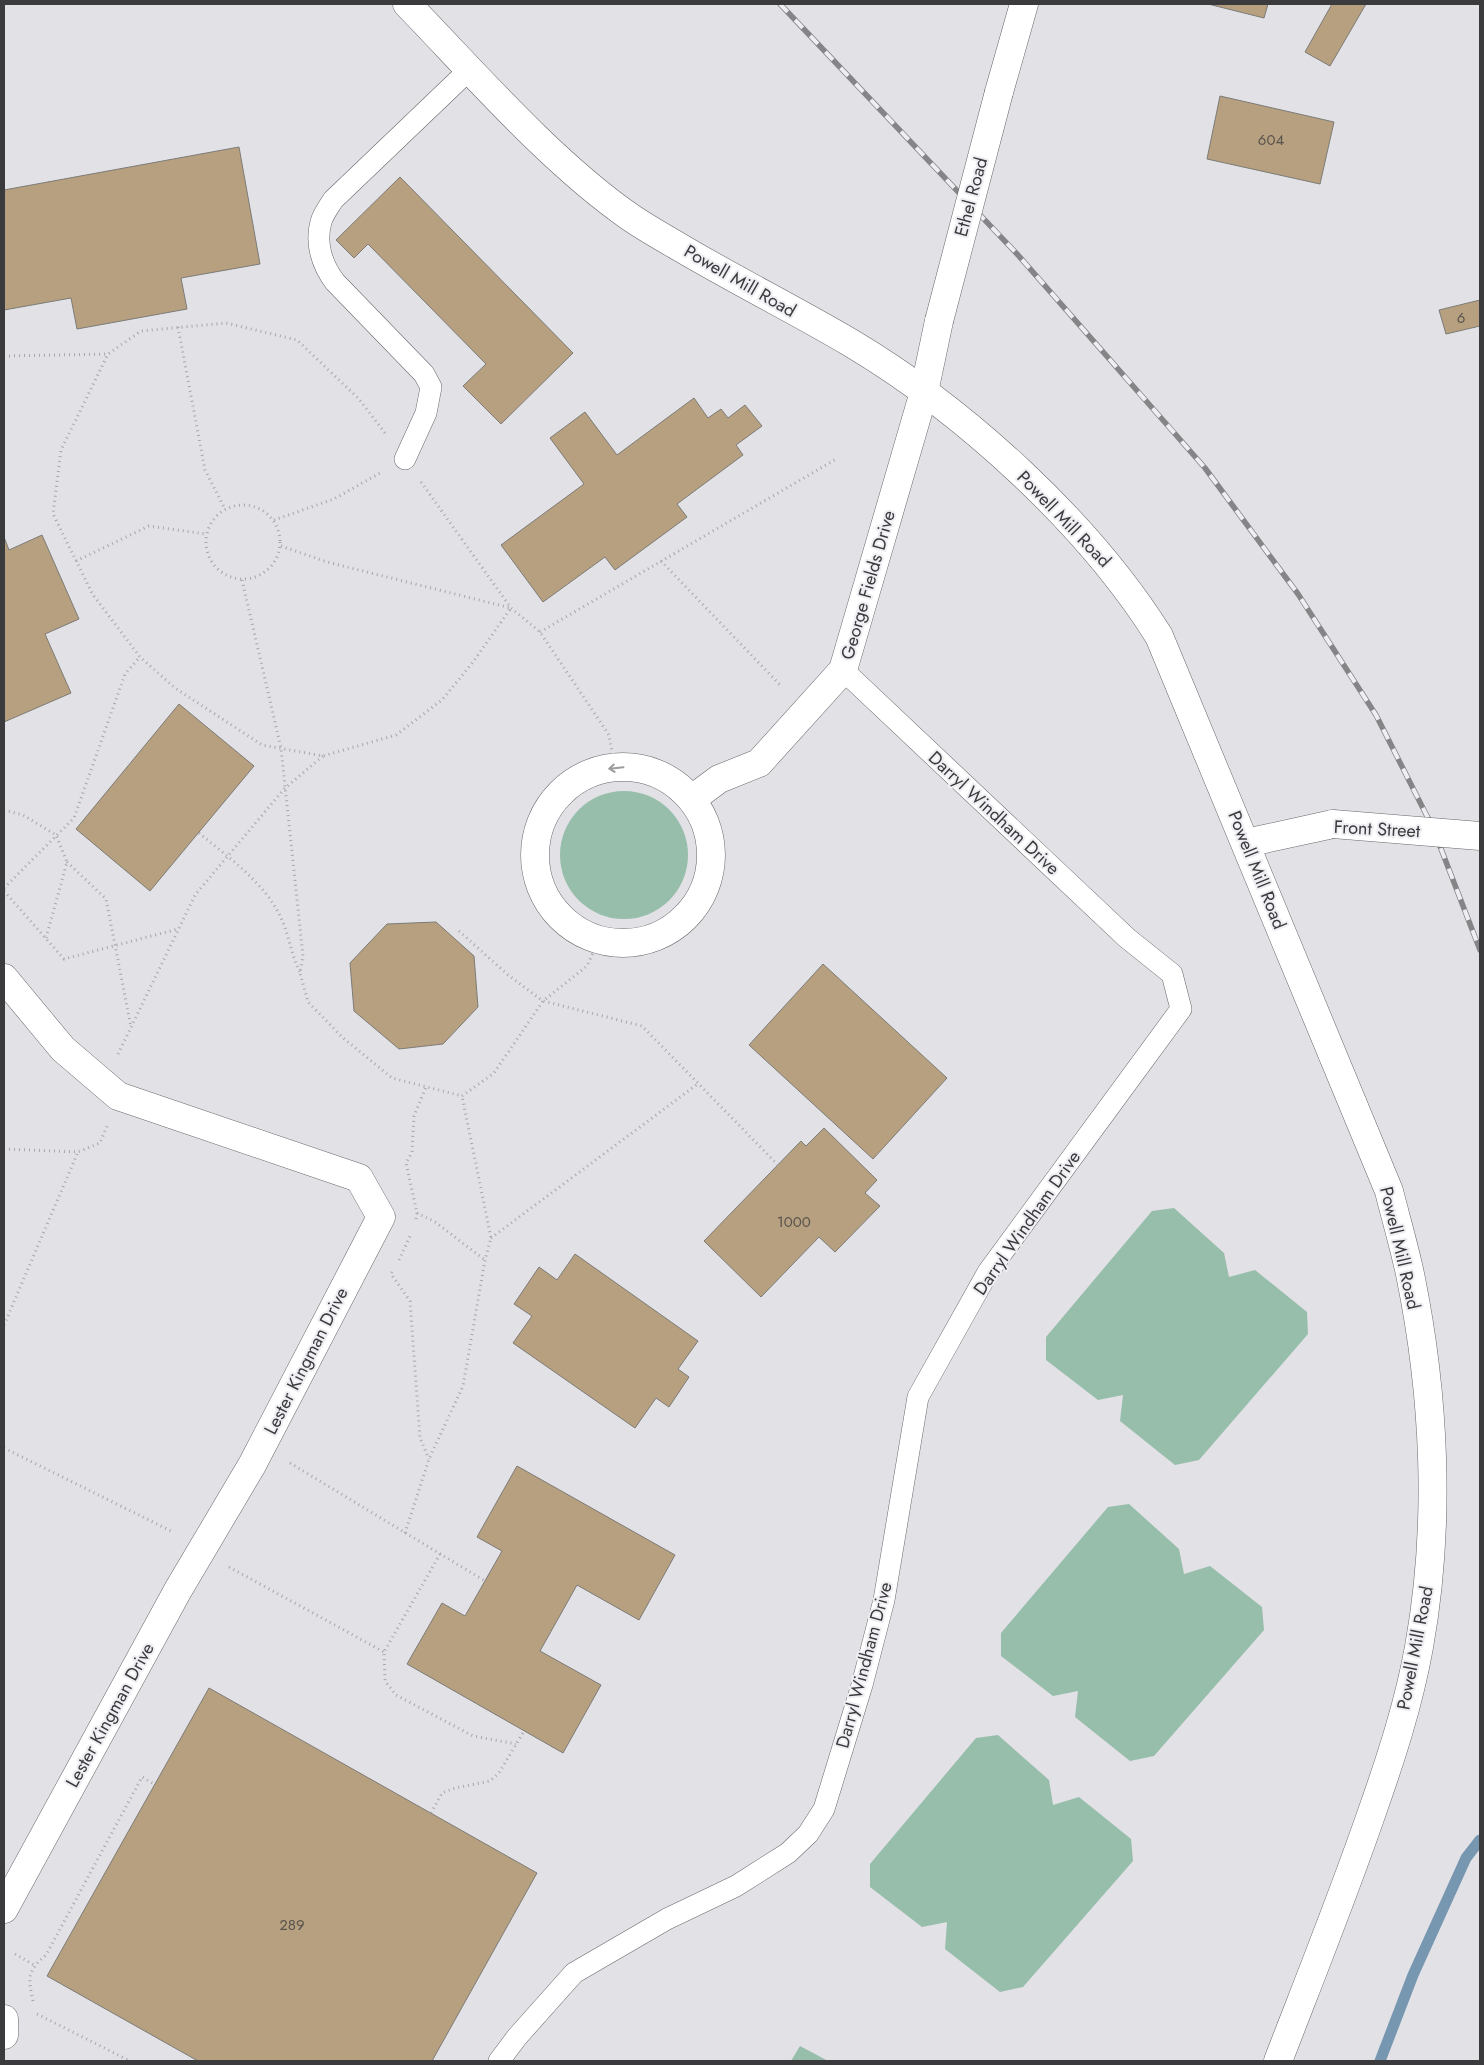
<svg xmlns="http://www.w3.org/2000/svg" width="1484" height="2065" viewBox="0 0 1484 2065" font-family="Jost,sans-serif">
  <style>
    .green { fill: #97bdab }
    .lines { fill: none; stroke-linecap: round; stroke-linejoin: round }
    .stream { stroke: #7797b1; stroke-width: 11 }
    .building { fill: #b6a07f; stroke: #7d7b77 }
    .service-casing { stroke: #68686c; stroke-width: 22 }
    .minor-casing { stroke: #68686c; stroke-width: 29 }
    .tertiary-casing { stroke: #68686c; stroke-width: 29 }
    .path { stroke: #a7a7ab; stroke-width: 3; stroke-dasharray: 1 4; stroke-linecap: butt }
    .service { stroke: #fff; stroke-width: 21 }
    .minor { stroke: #fff; stroke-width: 28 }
    .tertiary { stroke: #fff; stroke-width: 28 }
    .rail-casing { stroke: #858588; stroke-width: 5.5 }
    .rail { stroke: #eeeef3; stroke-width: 4; stroke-dasharray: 11; stroke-linecap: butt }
    .minor-bridge-casing { stroke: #68686c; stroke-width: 29; stroke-linecap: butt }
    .minor-bridge { stroke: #fff; stroke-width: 28 }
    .oneway { stroke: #9d9d9e }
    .labels { text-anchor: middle; stroke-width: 4; stroke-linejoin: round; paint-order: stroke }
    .number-label { font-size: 15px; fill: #5a544e }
    .street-label { font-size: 18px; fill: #3b3b3d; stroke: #eeeef3 }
  </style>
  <rect width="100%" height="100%" fill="#e1e1e6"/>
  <!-- green -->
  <g class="green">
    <circle cx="624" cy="855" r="64"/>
    <polygon points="1174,1208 1224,1253 1229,1277 1255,1270 1307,1312 1308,1334 1199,1460 1175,1465 1120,1421 1123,1395 1098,1400 1046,1360 1046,1337 1152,1211"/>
    <polygon points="1129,1504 1179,1549 1184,1574 1210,1566 1262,1607 1264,1630 1154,1756 1130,1761 1075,1717 1078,1691 1053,1696 1001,1656 1001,1633 1108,1507"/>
    <polygon points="998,1735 1049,1780 1053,1805 1079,1797 1131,1839 1133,1861 1023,1987 1000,1992 945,1949 947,1922 922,1927 870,1887 870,1864 976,1738"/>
    <polygon points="800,2046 828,2061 791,2061"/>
  </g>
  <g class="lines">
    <!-- stream -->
    <polyline class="stream" points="1380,2061 1413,1975 1466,1858 1480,1840"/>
  </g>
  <!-- building -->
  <g class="building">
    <polygon points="1208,4 1268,4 1264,18"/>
    <polygon points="1332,4 1366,4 1330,66 1305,52"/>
    <polygon points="1220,96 1334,122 1320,184 1207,159"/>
    <polygon points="239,147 260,264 181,278 187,309 77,329 71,298 4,310 4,190"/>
    <polygon points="400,177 573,353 501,424 463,386 486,364 368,244 354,258 336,240"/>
    <polygon points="1480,300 1480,326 1446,334 1439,310"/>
    <polygon points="694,398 708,418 721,409 728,418 745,405 762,426 736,445 743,455 677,504 687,517 615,570 605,557 543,602 501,545 584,484 550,438 585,412 617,455"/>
    <polygon points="42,535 79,619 45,634 71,693 4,722 4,537 9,550"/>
    <polygon points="179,704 254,766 150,891 76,829"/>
    <polygon points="436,922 474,956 478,1007 443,1044 399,1049 354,1011 350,963 387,924"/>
    <polygon points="823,964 947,1078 873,1159 749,1045"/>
    <polygon points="824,1128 877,1180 865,1193 880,1206 835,1252 819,1237 761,1297 704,1241 801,1141 806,1146"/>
    <polygon points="575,1254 698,1341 678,1369 689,1377 669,1407 656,1398 635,1428 513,1343 532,1316 514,1304 539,1267 557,1280"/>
    <polygon points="517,1466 675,1555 639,1620 577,1585 540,1651 601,1685 563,1753 407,1664 442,1603 465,1616 502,1551 477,1537"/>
    <polygon points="209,1688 537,1873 432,2061 198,2061 47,1976"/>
  </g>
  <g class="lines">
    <!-- service casing -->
    <g class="service-casing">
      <g id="service">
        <path d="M405 459 426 413 431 387 424 374 335 282C322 265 315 243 321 222 323 214 329 207 333 200L470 69"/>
        <polyline points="499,2061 517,2037 574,1973 667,1919 736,1886 788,1853 808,1834 824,1809 862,1685 884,1600 918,1397 988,1272 1181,1009 1172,974 1127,938 843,670"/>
      </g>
    </g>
    <!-- minor casing -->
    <g class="minor-casing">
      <g id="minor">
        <polyline points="999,92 1024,4"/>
        <circle cx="623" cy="855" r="88"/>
        <polyline points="692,799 719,779 759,763 843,670 924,392 939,321"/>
        <polyline points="1246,843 1333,824"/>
        <polyline points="4,978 63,1049 118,1096 359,1178 381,1217 252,1465 178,1590 4,1909"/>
        <polyline points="4,2019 4,2035"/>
      </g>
    </g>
    <!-- tertiary casing -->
    <g class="tertiary-casing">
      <path id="tertiary" d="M407 4C475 74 550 161 630 217 646 228 664 238 681 248 737 281 795 310 851 343 965 411 1088 523 1159 636L1389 1191C1396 1219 1404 1246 1410 1274 1435 1396 1441 1525 1419 1647 1409 1703 1391 1758 1372 1812 1343 1896 1310 1978 1278 2061"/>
    </g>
    <!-- path -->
    <g class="path">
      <polyline points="178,327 205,470 225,509"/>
      <polyline points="4,356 108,354"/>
      <polyline points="385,433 359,399 297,340 226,323 141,331 108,354 61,450 53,514 93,595 140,657 175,688 262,745 323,756 396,735 442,700 473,662 511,608"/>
      <polyline points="421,482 511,608 540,632 609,735 615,768"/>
      <circle cx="243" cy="542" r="37"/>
      <polyline points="274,520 334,499 380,473"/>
      <polyline points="281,546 327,562 511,608"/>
      <polyline points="76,561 149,526 206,534"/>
      <polyline points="661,561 782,687"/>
      <polyline points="242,580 281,748 303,956 300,973 308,1002 342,1037 392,1078 462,1096"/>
      <polyline points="540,632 838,458"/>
      <polyline points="4,810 23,815 56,835 67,862 46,938"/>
      <path d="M199 833C230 859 269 885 284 925 290 941 292 957 300 972"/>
      <polyline points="67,862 106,899 131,1027"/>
      <polyline points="4,888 74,818 125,674 140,657"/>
      <polyline points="4,891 64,959 178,929"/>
      <polyline points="459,931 507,974 543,1001 642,1026 778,1165"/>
      <polyline points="118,1054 195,895 285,788 323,756"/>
      <polyline points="462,1096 494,1073 543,1001 587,966 599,939"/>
      <polyline points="4,1149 78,1152 100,1143 107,1126"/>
      <polyline points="417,1213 435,1222 485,1260"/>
      <polyline points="416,1219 417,1213 406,1163 412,1152 414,1116 426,1087"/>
      <polyline points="491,1238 699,1083"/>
      <polyline points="399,1260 411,1234"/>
      <polyline points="392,1272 391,1274 410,1301 420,1438 429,1459"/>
      <polyline points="4,1325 78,1152"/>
      <polyline points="4,1448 173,1532"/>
      <polyline points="290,1463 485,1581"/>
      <polyline points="405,1533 429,1459 463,1386 485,1260 491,1238 462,1096"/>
      <polyline points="440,1554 384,1652 385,1681 396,1695 473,1736 516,1744"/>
      <polyline points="229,1567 384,1652"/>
      <polyline points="431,1813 442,1793 455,1788 490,1781 499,1773 524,1731"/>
      <polyline points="15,1954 34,1965"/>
      <path d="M33 2001C28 1978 27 1971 46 1955L142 1777 154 1784"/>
      <polyline points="37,2014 130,2061"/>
    </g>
    <!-- service -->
    <use href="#service" class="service"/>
    <!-- minor -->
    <use href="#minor" class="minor"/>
    <!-- tertiary -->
    <use href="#tertiary" class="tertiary"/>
    <!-- rail casing -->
    <g class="rail-casing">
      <polyline id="rail" points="780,4 1018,255 1205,468 1298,594 1376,715 1433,828 1480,950"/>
    </g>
    <!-- rail -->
    <use href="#rail" class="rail"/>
    <!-- minor-bridge casing -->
    <g class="minor-bridge-casing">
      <g id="minor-bridge">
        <polyline points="939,321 999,92"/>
        <polyline points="1333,824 1480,836"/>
      </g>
    </g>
    <!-- minor-bridge -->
    <use href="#minor-bridge" class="minor-bridge"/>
  </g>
  <!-- one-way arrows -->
  <defs><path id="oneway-shaft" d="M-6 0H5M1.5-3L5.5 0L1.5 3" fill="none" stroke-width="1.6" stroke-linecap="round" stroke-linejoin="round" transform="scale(1.25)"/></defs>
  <use class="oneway" href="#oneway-shaft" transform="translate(616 768) rotate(174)"/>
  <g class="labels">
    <!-- number labels -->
    <g class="number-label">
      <text x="1271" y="145">604</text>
      <text x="1461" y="323">6</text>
      <text x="794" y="1227">1000</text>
      <text x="292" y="1930">289</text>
    </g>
    <!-- street labels -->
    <g class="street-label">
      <text transform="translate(971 197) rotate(-75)" y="6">Ethel Road</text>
      <text transform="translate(740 281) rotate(30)" y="6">Powell Mill Road</text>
      <text transform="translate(1064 519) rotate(46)" y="6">Powell Mill Road</text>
      <text transform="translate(868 585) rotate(-74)" y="6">George Fields Drive</text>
      <text transform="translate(994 813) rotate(43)" y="6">Darryl Windham Drive</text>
      <text transform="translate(1377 829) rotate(3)" y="6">Front Street</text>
      <text transform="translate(1257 870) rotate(68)" y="6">Powell Mill Road</text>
      <text transform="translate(1027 1223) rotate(-55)" y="6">Darryl Windham Drive</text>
      <text transform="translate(1400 1248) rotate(77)" y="6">Powell Mill Road</text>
      <text transform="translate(306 1361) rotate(-63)" y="6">Lester Kingman Drive</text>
      <text transform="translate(1415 1648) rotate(-79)" y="6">Powell Mill Road</text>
      <text transform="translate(864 1665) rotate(-75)" y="6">Darryl Windham Drive</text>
      <text transform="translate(110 1715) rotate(-61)" y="6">Lester Kingman Drive</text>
    </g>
  </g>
  <!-- border -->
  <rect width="1484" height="2065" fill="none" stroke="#3b3b3d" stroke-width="10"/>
</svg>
